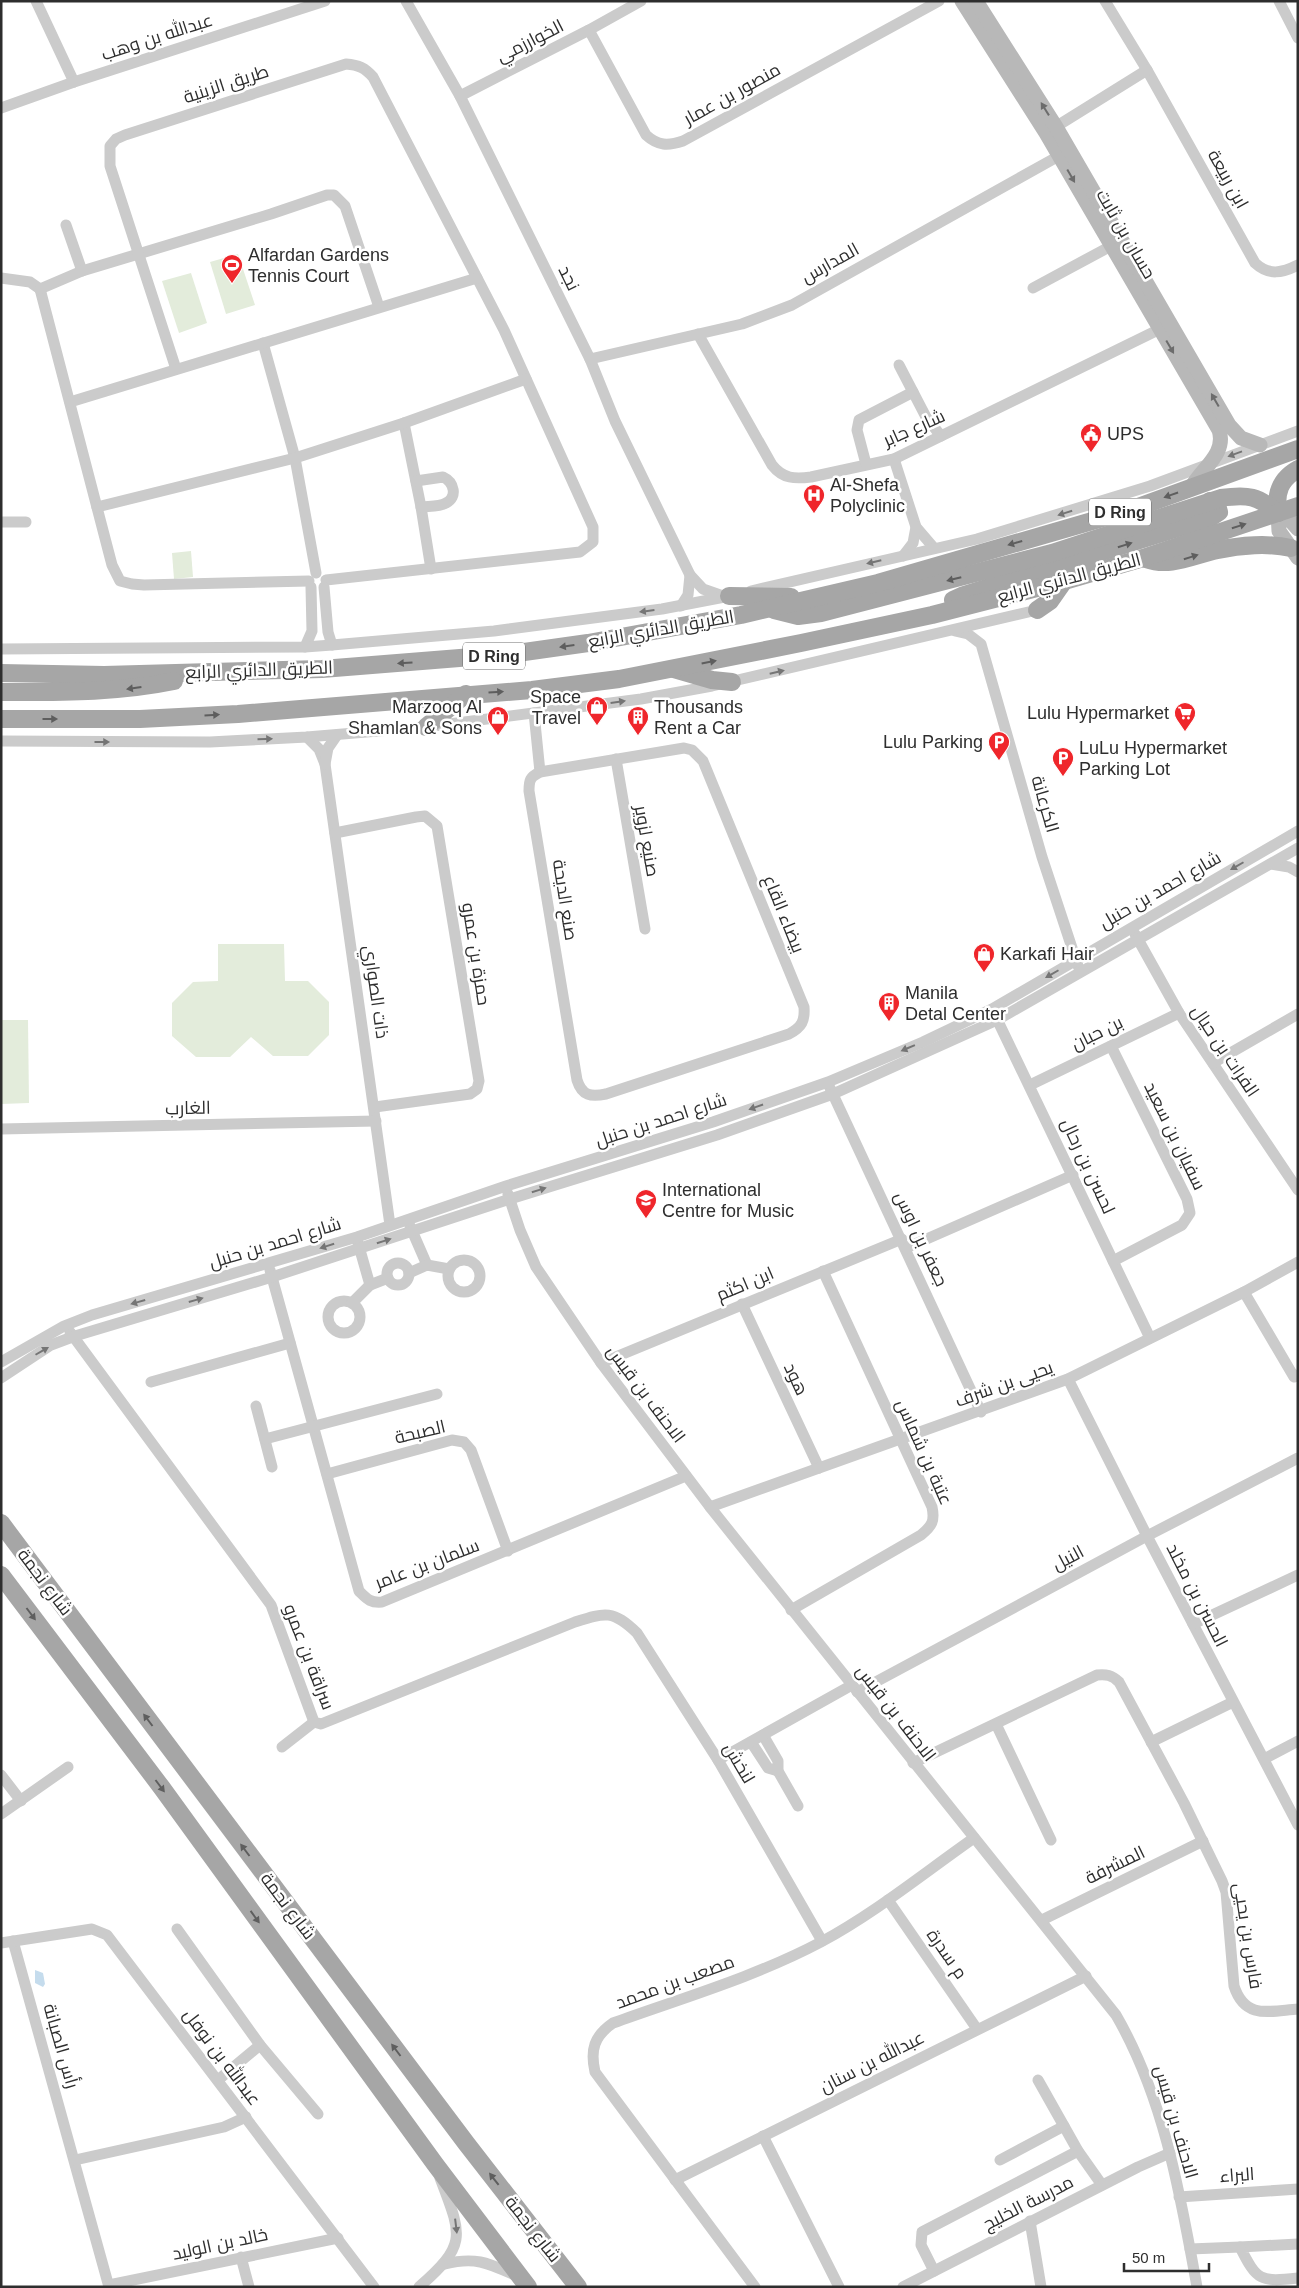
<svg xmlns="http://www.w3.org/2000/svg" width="1299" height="2288" viewBox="0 0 1299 2288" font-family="Helvetica,Cairo,sans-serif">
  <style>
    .green { fill: #e3ecdb }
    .water { fill: #c5dced }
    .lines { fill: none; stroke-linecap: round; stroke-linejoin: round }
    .street { stroke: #cbcbcb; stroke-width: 11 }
    .secondary { stroke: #b8b8b8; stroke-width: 15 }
    .primary { stroke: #a6a6a6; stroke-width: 18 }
    .oneway { fill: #6c6c6c }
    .oneway2 { fill: #757575 }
    .oneway3 { fill: #5e5e5e }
    .labels { text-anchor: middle; stroke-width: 5; stroke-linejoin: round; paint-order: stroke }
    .shield { fill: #fff; stroke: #6d6d6d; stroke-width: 1 }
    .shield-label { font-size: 16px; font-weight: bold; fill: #2e2e2e }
    .street-label { font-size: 18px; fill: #2e2e2e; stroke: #fff }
    .poi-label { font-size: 18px; fill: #2e2e2e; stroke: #fff; text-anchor: start }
  </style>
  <rect width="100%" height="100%" fill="#fff"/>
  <!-- green -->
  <g class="green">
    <polygon points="238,254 255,305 226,314 210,262"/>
    <polygon points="191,273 207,323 179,333 162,281"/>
    <polygon points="191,551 193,577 174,579 172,553"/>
    <polygon points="218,944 284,944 285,981 308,981 329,1002 329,1035 308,1056 273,1056 251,1037 230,1057 196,1057 172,1036 172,1003 193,982 218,981"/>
    <polygon points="1,1020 28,1020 29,1103 1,1104"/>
  </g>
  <!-- water -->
  <polygon class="water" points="35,1970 43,1973 45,1984 43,1987 35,1983"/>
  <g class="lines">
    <!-- street -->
    <g class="street">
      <polyline points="36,1 74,82"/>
      <polyline points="406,1 460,96 590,359 615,421 690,575 703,589 723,596"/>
      <path d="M1105 1 1147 70 1255 263C1269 276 1282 273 1298 265"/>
      <polyline points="1279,1 1298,38"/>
      <path d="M589 30 646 135C658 146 668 146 683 141L939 1"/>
      <polyline points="460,96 589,30 641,1"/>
      <polyline points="1,108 74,82 325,1"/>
      <polyline points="1049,131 1147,70"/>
      <polyline points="66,225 82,271"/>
      <polyline points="1,278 30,282 40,289"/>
      <polyline points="1033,288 1111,246 1118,245"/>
      <polyline points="40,289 112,565 120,581 132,584 144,585 309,581"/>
      <polyline points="40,289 82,271 271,214 327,195 334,195 345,206 379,307"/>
      <path d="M698 334 772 465C783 479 795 479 811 477L894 459 1160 329 1168 328"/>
      <polyline points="263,343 295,458 316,573"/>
      <polyline points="590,359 742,324 792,305 1066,152"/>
      <polyline points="899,365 926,417 941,436"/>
      <path d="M176 369 110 166V146L116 139 125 135 346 64C359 65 365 68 373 77L504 330 593 527V542L580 552 326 580"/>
      <polyline points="70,402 477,278"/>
      <polyline points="404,423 421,507 431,569"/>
      <polyline points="894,459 916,527 934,548"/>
      <polyline points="866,464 857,430 859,420 913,392"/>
      <path d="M416 481 443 477C454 482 458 497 446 503 439 507 429 506 421 507"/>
      <polyline points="97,507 295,458 404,423 526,379"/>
      <polyline points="1,522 26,522"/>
      <polyline points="903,556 913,543 916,527"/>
      <polyline points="324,587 328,632 332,645"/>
      <polyline points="751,591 977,539 1150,486 1298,431"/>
      <polyline points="681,606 688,595 690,575"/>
      <polyline points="955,631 968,634 981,644 1042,857 1078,966"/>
      <polyline points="305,647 312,631 311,587"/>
      <polyline points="1,649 305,647 332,645 494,631 662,609 735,595"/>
      <polyline points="534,713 540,772"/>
      <polyline points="307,737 319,749 325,764 390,1225"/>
      <polyline points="1,741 210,742 307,737 426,727 641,699 712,686 1037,610"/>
      <path d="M684 748 692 750 703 761 804 1007C805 1021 802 1027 789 1034L606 1094C591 1097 582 1096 577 1080L529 791C529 780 530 777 540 772Z"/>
      <polyline points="616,759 645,929"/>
      <polyline points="325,764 328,748 337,735"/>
      <polyline points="335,833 416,817 425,816 437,826 479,1081 477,1089 470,1094 375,1107"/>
      <polyline points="1271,864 1289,867 1298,872"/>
      <polyline points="1135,934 1179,1013 1298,1190"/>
      <polyline points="995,1015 1150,1338"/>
      <polyline points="1111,1046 1187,1199 1190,1213 1182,1225 1113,1261"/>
      <polyline points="1213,1063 1298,1014"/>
      <polyline points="1030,1085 1179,1013"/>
      <polyline points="830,1088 981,1412"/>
      <polyline points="1,1129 376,1121"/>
      <path d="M508 1194 520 1230 536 1267 601 1363 710 1507 1116 2015C1164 2098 1180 2193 1197 2287"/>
      <polyline points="410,1226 427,1265"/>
      <polyline points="358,1243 370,1285"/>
      <polyline points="906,1248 1073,1175"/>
      <circle cx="464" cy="1276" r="16"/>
      <circle cx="398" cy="1274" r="11"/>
      <path d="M270 1270 359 1591C367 1599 370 1603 382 1602L686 1476"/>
      <polyline points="409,1273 427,1265 449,1269"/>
      <polyline points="1244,1292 1294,1377 1298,1375"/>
      <circle cx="344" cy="1317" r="16"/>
      <polyline points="352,1303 370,1285 388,1278"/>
      <polyline points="742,1304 819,1468"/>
      <path d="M70 1332 271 1605 314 1722 321 1724 575 1622C606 1612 613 1610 637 1633L718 1760 822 1941"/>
      <polyline points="1,1362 64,1326 92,1315 357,1237 506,1186 713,1122 828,1082 923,1042 992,1009 1298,831"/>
      <polyline points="601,1363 902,1239"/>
      <polyline points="1,1378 51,1345 75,1336 272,1277 510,1199 717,1135 833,1094 997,1020 1298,848"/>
      <polyline points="1068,1379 1147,1536 1298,1825"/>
      <polyline points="151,1382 290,1343"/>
      <polyline points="256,1406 272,1467"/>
      <polyline points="265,1439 437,1394"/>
      <polyline points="327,1474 452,1440 464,1442 471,1450 508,1551"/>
      <polyline points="710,1507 1068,1379 1244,1292 1298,1262"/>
      <path d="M791 1610 921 1535C932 1526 935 1521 932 1507L823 1271"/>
      <polyline points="1193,1624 1298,1575"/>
      <polyline points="857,1692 1147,1536 1298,1458"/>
      <polyline points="996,1724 1051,1840"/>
      <polyline points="763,1735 778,1761 778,1771 798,1806"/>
      <polyline points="751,1742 768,1768 778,1771"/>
      <polyline points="1151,1742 1233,1702"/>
      <polyline points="282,1747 314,1722"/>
      <polyline points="1264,1759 1298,1741"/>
      <polyline points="718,1760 852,1685"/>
      <path d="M913 1763 1097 1675C1106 1674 1112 1675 1119 1682L1184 1803 1222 1881 1226 1892 1234 1986C1245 2020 1270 2011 1298 2009"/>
      <polyline points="1,1775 21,1801"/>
      <polyline points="1,1814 68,1767"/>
      <polyline points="888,1900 977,2029"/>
      <polyline points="1042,1920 1203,1841"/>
      <polyline points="177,1929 260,2045 318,2114"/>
      <polyline points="13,1941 109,2287"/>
      <polyline points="1,1943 92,1929 107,1935 374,2287"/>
      <polyline points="218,2080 260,2045"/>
      <polyline points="1038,2080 1078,2151 1102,2185"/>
      <polyline points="763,2136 839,2287"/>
      <polyline points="75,2160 224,2127 246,2117"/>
      <polyline points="1000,2160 1064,2126"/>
      <polyline points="675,2180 1086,1976"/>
      <polyline points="1179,2197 1298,2189"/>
      <polyline points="1030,2221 1041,2287"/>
      <path d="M1298 2244 1240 2247C1257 2281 1260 2282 1298 2278"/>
      <polyline points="1190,2249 1240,2247"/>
      <polyline points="241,2257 249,2287"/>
      <path d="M445 2264C477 2256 490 2264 519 2277"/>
      <polyline points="934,2271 921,2245 922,2232 1078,2151"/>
      <polyline points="109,2285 338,2238"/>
      <path d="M419 2287C468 2244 462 2236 440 2178"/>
      <path d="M755 2287 595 2072C590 2050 594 2036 613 2023 682 1998 755 1977 821 1942 875 1913 924 1873 974 1838"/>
      <polyline points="903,2287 1138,2167 1170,2153"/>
    </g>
    <!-- secondary -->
    <g class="secondary">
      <path d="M962 1 1046 133 1219 430C1227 454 1201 469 1191 488"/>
      <polyline points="976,1 1056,127 1229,425 1241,438 1260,445"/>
      <polyline points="1298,529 1290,520 1278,513 1279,531 1298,558"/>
    </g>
    <!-- primary -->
    <g class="primary">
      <path d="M1278 513C1275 493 1280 479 1298 469"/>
      <path d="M1146 559C1171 568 1193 555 1218 550 1240 545 1269 543 1291 548"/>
      <polyline points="729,596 791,597"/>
      <polyline points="953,600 964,595 1210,518 1219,512 1217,505 1210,501"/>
      <path d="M774 610 798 616 821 613 1052 553 1221 498C1248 494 1258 496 1278 513"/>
      <polyline points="1037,610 1050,601 1064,581"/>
      <polyline points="674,669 712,680 732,682"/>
      <polyline points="1,673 104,675 322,669 510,654 588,643 741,615 878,583 1130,510 1298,449"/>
      <path d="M1 692C60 692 116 693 174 681"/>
      <polyline points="1,719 140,719 238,714 532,690 619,679 801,643 932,615 1064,581 1143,558 1298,506"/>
      <polyline points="426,727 466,694"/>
      <polyline points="1,1523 466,2143 578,2287"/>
      <polyline points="1,1575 162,1788 435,2164 528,2287"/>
    </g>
  </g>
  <!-- one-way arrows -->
  <defs><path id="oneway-solid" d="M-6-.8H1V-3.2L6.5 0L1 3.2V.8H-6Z" transform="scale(1.25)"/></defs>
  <g class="oneway">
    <use href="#oneway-solid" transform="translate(1045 109) rotate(-122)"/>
    <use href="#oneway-solid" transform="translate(1071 176) rotate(60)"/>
    <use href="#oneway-solid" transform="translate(1170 347) rotate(60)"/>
    <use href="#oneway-solid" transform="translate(1215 400) rotate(-120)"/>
  </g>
  <g class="oneway2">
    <use href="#oneway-solid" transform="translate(1235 454) rotate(160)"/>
    <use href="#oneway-solid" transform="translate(1065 513) rotate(163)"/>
    <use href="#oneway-solid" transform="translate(874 562) rotate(167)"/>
    <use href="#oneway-solid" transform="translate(647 611) rotate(173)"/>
    <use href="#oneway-solid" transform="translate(777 672) rotate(-13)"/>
    <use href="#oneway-solid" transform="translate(618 702) rotate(-8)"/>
    <use href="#oneway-solid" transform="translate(265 739) rotate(-2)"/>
    <use href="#oneway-solid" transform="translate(102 742)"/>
    <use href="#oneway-solid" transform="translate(1237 866) rotate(150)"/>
    <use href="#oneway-solid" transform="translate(1052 974) rotate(150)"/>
    <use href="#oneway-solid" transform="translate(908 1048) rotate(157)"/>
    <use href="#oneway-solid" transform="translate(756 1107) rotate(161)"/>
    <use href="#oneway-solid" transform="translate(539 1190) rotate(-17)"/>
    <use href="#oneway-solid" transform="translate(384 1241) rotate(-18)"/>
    <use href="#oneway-solid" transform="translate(327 1246) rotate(163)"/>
    <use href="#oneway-solid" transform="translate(196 1300) rotate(-16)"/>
    <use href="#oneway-solid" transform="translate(138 1302) rotate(164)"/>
    <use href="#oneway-solid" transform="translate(42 1351) rotate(-30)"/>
    <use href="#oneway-solid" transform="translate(456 2226) rotate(83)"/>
  </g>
  <g class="oneway3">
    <use href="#oneway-solid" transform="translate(1171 495) rotate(161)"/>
    <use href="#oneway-solid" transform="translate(1239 526) rotate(-18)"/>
    <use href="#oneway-solid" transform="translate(1015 543) rotate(164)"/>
    <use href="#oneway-solid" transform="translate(1125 545) rotate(-18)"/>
    <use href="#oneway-solid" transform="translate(1191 557) rotate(-17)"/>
    <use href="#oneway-solid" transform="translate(954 579) rotate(166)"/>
    <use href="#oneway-solid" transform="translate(567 646) rotate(172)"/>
    <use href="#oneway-solid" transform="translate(709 662) rotate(-11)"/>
    <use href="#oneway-solid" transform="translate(405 663) rotate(176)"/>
    <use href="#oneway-solid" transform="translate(134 688) rotate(172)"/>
    <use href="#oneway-solid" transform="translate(496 692) rotate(-4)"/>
    <use href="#oneway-solid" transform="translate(212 715) rotate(-3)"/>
    <use href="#oneway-solid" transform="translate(50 719)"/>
    <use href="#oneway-solid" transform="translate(31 1614) rotate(53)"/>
    <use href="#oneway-solid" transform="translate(148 1720) rotate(-127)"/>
    <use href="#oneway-solid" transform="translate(160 1786) rotate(53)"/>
    <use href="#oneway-solid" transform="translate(245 1850) rotate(-127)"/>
    <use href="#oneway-solid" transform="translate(255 1917) rotate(54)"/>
    <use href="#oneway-solid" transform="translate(396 2050) rotate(-127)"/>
    <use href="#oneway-solid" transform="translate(494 2179) rotate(-128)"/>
  </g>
  <!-- icons -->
  <defs>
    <g id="stadium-pin" transform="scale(1.125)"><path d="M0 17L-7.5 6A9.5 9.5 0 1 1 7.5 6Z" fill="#ef262b" stroke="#fff"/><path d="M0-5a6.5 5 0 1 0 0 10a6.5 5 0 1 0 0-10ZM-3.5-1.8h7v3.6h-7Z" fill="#fff"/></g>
    <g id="civic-pin" transform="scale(1.125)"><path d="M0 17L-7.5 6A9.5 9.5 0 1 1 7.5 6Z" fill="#ef262b" stroke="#fff"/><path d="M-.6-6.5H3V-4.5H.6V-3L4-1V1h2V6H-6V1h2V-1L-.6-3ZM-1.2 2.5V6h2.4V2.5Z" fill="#fff"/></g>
    <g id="hospital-pin" transform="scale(1.125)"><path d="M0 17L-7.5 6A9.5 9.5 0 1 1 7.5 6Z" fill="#ef262b" stroke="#fff"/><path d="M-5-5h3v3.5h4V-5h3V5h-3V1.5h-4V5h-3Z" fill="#fff"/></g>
    <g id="shop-pin" transform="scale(1.125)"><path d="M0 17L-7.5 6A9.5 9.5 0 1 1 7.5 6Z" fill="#ef262b" stroke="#fff"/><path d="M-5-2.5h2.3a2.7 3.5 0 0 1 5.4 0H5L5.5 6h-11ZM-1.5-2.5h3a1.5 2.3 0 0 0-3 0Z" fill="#fff"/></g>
    <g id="supermarket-pin" transform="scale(1.125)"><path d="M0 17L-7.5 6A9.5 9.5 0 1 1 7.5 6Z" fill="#ef262b" stroke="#fff"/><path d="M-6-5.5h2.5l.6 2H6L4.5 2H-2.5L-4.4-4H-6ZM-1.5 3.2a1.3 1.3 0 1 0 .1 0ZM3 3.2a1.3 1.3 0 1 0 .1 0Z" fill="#fff"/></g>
    <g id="building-pin" transform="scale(1.125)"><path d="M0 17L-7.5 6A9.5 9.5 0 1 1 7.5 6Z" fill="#ef262b" stroke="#fff"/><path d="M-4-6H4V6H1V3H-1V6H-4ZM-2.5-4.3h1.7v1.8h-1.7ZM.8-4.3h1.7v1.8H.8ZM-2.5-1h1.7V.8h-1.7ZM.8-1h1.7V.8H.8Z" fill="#fff"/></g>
    <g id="parking-pin" transform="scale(1.125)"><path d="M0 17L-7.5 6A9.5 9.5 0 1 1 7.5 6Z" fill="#ef262b" stroke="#fff"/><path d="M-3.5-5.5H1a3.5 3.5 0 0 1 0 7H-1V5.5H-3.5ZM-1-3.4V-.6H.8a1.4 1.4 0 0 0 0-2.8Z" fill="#fff"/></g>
    <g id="school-pin" transform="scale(1.125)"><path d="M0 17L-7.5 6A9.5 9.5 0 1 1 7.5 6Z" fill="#ef262b" stroke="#fff"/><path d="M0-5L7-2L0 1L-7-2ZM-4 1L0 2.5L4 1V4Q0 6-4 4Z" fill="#fff"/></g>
  </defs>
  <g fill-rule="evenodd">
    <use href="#stadium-pin" x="232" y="265"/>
    <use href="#civic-pin" x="1091" y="434"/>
    <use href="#hospital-pin" x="814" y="495"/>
    <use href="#shop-pin" x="597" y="707"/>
    <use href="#supermarket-pin" x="1185" y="713"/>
    <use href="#shop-pin" x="498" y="717"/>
    <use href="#building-pin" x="638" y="717"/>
    <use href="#parking-pin" x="999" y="742"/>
    <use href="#parking-pin" x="1063" y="758"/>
    <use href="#shop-pin" x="984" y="954"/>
    <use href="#building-pin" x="889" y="1003"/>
    <use href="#school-pin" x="646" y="1200"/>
  </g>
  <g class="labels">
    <!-- shield labels -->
    <g class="shield">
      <rect x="1089" y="498.5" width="62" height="27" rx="4"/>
      <rect x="463" y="642.5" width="62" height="27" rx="4"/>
    </g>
    <g class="shield-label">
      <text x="1120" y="518">D Ring</text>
      <text x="494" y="662">D Ring</text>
    </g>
    <!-- street labels -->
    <g class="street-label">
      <text transform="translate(157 37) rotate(-18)" y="6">عبدالله بن وهب</text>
      <text transform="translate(530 41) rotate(-27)" y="6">الخوارزمي</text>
      <text transform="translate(226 84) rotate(-18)" y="6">طريق الزينية</text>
      <text transform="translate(732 94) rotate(-29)" y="6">منصور بن عمار</text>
      <text transform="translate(1228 179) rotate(61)" y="6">ابن ربيعة</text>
      <text transform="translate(1126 234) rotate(60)" y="6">حسان بن ثابت</text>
      <text transform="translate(830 263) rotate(-29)" y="6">المدارس</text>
      <text transform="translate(569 278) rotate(64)" y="6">نجد</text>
      <text transform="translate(914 428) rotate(-24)" y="6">شارع جابر</text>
      <text transform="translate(1069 578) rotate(-15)" y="6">الطريق الدائري الرابع</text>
      <text transform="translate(661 629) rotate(-10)" y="6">الطريق الدائري الرابع</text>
      <text transform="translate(259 670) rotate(-2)" y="6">الطريق الدائري الرابع</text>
      <text transform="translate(1045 804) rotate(74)" y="6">الكرعانة</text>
      <text transform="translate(647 841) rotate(80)" y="6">صنيع لزوير</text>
      <text transform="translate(1160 890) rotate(-30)" y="6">شارع احمد بن حنبل</text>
      <text transform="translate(565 900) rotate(81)" y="6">صنع الديحة</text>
      <text transform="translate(784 914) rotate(68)" y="6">بيضاء القاع</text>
      <text transform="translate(476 954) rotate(81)" y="6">حمزة بن عمرو</text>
      <text transform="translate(376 992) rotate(82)" y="6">ذات الصواري</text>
      <text transform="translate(1097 1033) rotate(-26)" y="6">بن حبان</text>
      <text transform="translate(1225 1051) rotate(56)" y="6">الفرات بن حيال</text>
      <text transform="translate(188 1108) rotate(-1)" y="6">الغارب</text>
      <text transform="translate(661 1120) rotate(-18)" y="6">شارع احمد بن حنبل</text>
      <text transform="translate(1175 1136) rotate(64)" y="6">سفيان بن سعيد</text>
      <text transform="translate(1088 1166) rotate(65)" y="6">لحسن بن رحال</text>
      <text transform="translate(921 1239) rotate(65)" y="6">جعفر بن اوس</text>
      <text transform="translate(275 1243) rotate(-17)" y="6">شارع احمد بن حنبل</text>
      <text transform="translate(745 1284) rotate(-23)" y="6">ابن اكثم</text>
      <text transform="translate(796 1379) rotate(65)" y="6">هود</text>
      <text transform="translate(1004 1384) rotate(-20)" y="6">يحيى بن شرف</text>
      <text transform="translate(646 1394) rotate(53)" y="6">الاحنف بن قيس</text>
      <text transform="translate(420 1432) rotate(-13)" y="6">الصبحة</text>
      <text transform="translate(924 1452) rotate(66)" y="6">عتبة بن شماس</text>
      <text transform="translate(1068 1558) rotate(-28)" y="6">النيل</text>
      <text transform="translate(427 1564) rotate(-21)" y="6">سلمان بن عامر</text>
      <text transform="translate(45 1582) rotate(53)" y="6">شارع نجمة</text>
      <text transform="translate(1197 1595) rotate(63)" y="6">الحسن بن مخلد</text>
      <text transform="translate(309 1657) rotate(69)" y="6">سراقة بن عمرو</text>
      <text transform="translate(896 1713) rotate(52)" y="6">الاحنف بن قيس</text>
      <text transform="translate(739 1763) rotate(59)" y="6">لنخش</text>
      <text transform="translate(1115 1865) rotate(-26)" y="6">المشرفة</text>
      <text transform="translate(288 1906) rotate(53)" y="6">شارع نجمة</text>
      <text transform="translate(1248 1936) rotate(81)" y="6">فارس بن يحيى</text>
      <text transform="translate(947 1954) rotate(55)" y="6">م سدرة</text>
      <text transform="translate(675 1982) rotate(-20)" y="6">مصعب بن محمد</text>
      <text transform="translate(61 2046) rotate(74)" y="6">رأس الصبانة</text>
      <text transform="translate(222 2057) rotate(53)" y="6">عبدالله بن نوفل</text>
      <text transform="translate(872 2062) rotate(-27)" y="6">عبدالله بن سنان</text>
      <text transform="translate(1176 2122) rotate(74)" y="6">الاحنف بن قيس</text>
      <text transform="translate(1237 2175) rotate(-4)" y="6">البراء</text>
      <text transform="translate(1028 2203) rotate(-27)" y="6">مدرسة الخليج</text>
      <text transform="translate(533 2229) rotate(52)" y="6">شارع نجمة</text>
      <text transform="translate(220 2244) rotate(-12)" y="6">خالد بن الوليد</text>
    </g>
    <!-- poi labels -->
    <g class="poi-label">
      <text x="248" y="261">Alfardan Gardens<tspan x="248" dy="21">Tennis Court</tspan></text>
      <text x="1107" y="440">UPS</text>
      <text x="830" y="491">Al-Shefa<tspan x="830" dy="21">Polyclinic</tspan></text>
      <text x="581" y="703" text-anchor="end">Space<tspan x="581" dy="21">Travel</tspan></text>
      <text x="482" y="713" text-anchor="end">Marzooq Al<tspan x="482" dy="21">Shamlan &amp; Sons</tspan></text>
      <text x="654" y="713">Thousands<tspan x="654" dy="21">Rent a Car</tspan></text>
      <text x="1169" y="719" text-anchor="end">Lulu Hypermarket</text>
      <text x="983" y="748" text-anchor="end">Lulu Parking</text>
      <text x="1079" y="754">LuLu Hypermarket<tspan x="1079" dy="21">Parking Lot</tspan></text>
      <text x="1000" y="960">Karkafi Hair</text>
      <text x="905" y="999">Manila<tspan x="905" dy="21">Detal Center</tspan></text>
      <text x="662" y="1196">International<tspan x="662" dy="21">Centre for Music</tspan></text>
    </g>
  </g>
  <!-- border -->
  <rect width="1299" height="2288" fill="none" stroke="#2e2e2e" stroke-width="5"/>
  <!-- scale -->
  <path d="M1124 2263v8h85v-8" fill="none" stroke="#2e2e2e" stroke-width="2.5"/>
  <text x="1132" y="2263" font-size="15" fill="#2e2e2e" stroke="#ffffff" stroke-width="4" paint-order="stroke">50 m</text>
</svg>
